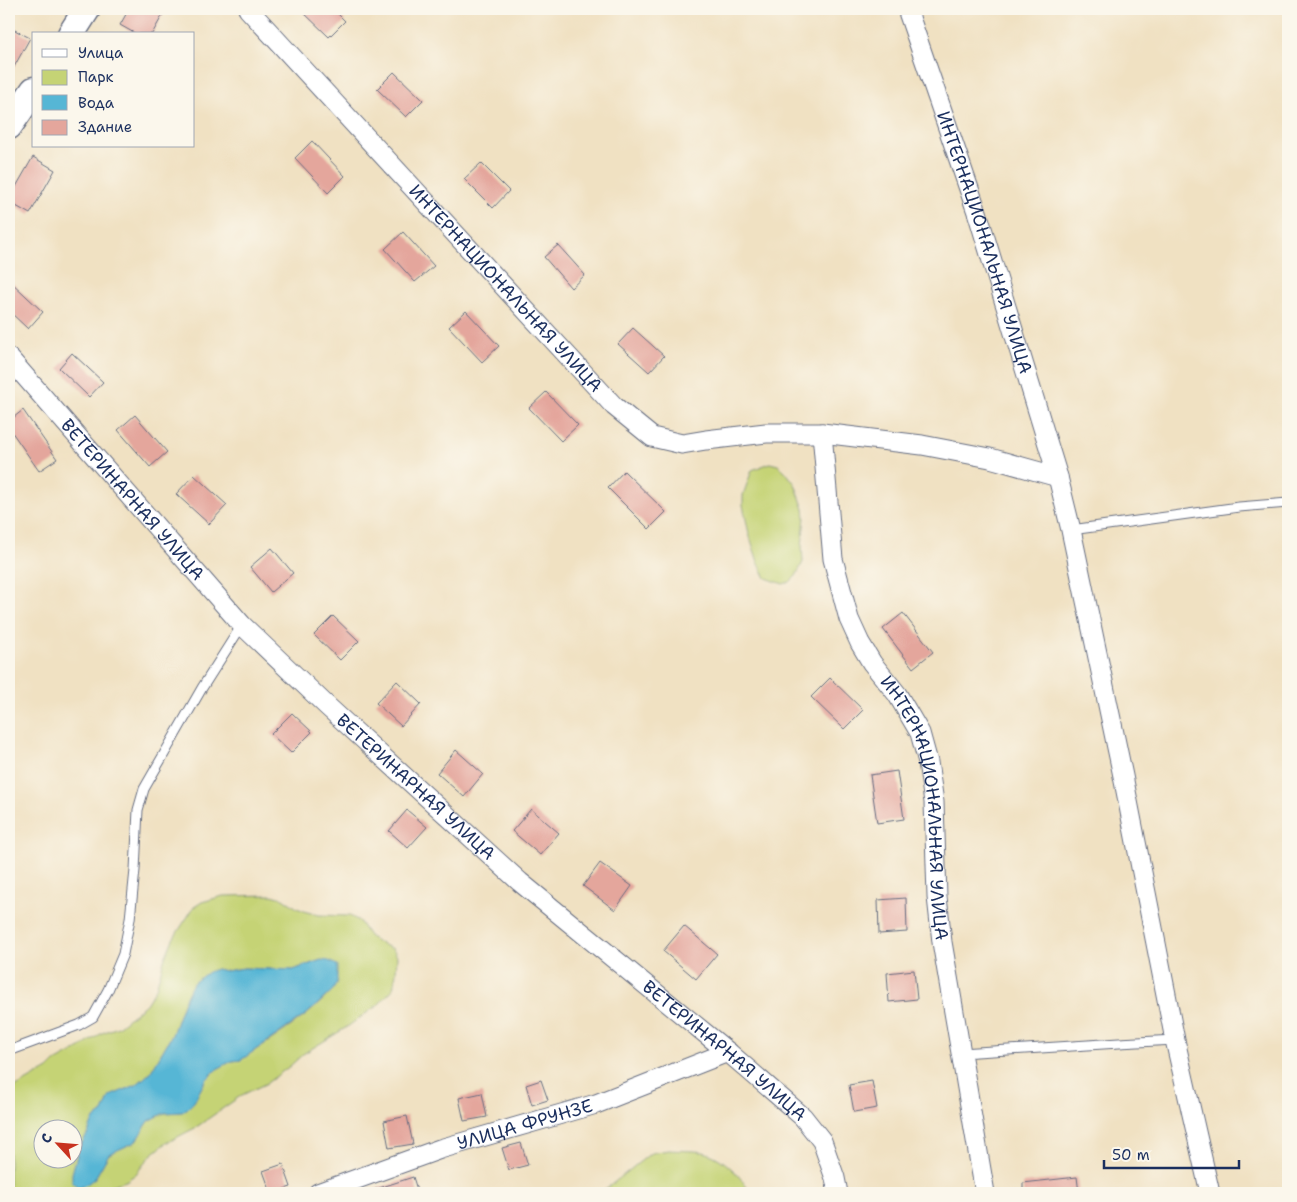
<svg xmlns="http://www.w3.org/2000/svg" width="1297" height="1202" viewBox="0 0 1297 1202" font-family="'Shantell Sans',sans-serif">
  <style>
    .green { fill: #c5d375; stroke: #70816a; fill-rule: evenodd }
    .water { fill: #56b6d5; stroke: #38729a }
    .building { fill: #e4a69c }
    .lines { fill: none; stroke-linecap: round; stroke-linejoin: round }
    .lane-casing { stroke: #666d81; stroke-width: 11 }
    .street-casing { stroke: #666d81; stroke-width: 21 }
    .secondary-casing { stroke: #666d81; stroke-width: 29 }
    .lane { stroke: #fff; stroke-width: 9 }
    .street { stroke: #fff; stroke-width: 19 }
    .secondary { stroke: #fff; stroke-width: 26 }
    .labels { text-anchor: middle; stroke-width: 4; stroke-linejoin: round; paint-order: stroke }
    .street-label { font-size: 18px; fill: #1b2f5e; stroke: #fbf7ec }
  </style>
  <rect width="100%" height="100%" fill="#fbf7ec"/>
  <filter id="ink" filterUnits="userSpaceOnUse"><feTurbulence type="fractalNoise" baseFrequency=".02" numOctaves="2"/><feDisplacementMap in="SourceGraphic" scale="10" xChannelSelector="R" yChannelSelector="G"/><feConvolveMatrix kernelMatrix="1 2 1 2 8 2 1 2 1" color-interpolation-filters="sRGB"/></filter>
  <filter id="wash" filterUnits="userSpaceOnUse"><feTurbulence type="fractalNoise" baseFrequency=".0096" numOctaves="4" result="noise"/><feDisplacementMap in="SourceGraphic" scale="20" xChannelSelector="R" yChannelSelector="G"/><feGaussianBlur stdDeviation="1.12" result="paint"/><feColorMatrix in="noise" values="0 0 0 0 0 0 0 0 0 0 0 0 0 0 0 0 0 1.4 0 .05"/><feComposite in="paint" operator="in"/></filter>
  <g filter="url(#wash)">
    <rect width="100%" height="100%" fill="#f0e1c2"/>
    <!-- green -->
    <g class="green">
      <polygon points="770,463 778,465 785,471 795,484 804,509 805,517 802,546 803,562 796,576 790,582 783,584 766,578 758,562 749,534 743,505 743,495 752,470"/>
      <path d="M272 895 283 898 297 908 307 912 319 915 350 916 359 921 369 936 377 942 393 949 397 956 396 973 393 989 379 1004 347 1027 303 1054 290 1066 267 1083 242 1095 195 1128 166 1143 150 1156 136 1174 126 1181 84 1193H9V1091L48 1069 55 1062 80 1048 102 1033 118 1027 146 1004 156 988 164 960 173 939 194 907 202 902 223 896ZM321 960 337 982C322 1010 268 1041 241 1060L232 1061 217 1069 205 1081 194 1102 182 1112 164 1113 149 1121 135 1142 109 1154 95 1178 72 1174 79 1148 88 1133 91 1125 95 1118 103 1112 110 1096 136 1085 150 1073 172 1035 184 1001 216 969 226 971 244 968 293 970ZM42 1130H72V1160H42Z"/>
      <path d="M668 1150C679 1151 698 1150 707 1153 725 1159 742 1177 750 1193H601L651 1153Z"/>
    </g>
    <!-- water -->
    <polygon class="water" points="321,960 329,961 337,965 337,982 333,990 307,1014 241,1060 232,1061 217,1069 205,1081 194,1102 188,1108 182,1112 164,1113 149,1121 135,1142 109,1154 95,1178 87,1184 79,1188 72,1182 72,1174 79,1148 88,1133 91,1125 95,1118 103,1112 110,1096 136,1085 150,1073 172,1035 184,1001 193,983 208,972 216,969 226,971 244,968 293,970"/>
    <g id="blocks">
      <!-- building -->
      <g class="building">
        <polygon points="129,9 166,9 152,34 136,34 120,25"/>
        <polygon points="300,9 333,9 345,21 329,37"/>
        <polygon points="9,27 30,38 9,76"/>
        <polygon points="394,72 423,100 406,117 377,89"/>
        <polygon points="312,141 345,176 328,193 295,158"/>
        <polygon points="33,157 55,170 30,214 9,202 9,199"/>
        <polygon points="481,163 509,191 493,208 464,179"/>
        <polygon points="403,232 434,266 415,282 385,249"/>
        <polygon points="558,245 585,275 571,288 544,257"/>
        <polygon points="9,280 43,312 28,329 9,311"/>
        <polygon points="466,311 499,346 482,362 449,327"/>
        <polygon points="633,328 664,356 649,372 618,344"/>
        <polygon points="72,353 103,382 89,397 59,368"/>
        <polygon points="546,392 578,425 561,441 529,408"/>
        <polygon points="23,410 57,459 39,471 9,428 9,421"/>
        <polygon points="135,415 167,452 150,467 118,430"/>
        <polygon points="624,471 666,512 649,529 608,488"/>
        <polygon points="194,475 227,505 209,524 176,494"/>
        <polygon points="272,548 293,573 271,592 250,567"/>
        <polygon points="903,613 933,652 913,668 883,629"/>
        <polygon points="333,616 359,641 340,660 314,635"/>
        <polygon points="830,678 863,710 844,729 811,697"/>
        <polygon points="397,681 421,704 401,726 376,703"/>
        <polygon points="292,713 312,732 291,753 271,734"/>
        <polygon points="456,750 483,774 464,797 437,773"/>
        <polygon points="897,771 904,819 877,823 870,775"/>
        <polygon points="531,809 559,833 540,855 512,831"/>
        <polygon points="407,810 427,827 408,848 389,831"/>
        <polygon points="600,863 632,886 615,910 583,886"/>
        <polygon points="906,898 907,932 879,934 878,900"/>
        <polygon points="684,926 717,954 696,979 663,951"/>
        <polygon points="914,970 917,999 889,1002 887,973"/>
        <polygon points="541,1080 548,1100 532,1105 526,1085"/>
        <polygon points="872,1081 877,1108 854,1112 849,1085"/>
        <polygon points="482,1093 487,1117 464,1121 459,1098"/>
        <polygon points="407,1116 413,1144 389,1148 384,1121"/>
        <polygon points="521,1143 528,1165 509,1170 502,1148"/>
        <polygon points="283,1164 291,1187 271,1193 263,1171"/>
        <polygon points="413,1177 418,1193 373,1193 373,1190"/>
        <polygon points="1077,1177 1079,1193 1023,1193 1023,1183"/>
      </g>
    </g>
  </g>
  <g filter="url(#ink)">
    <use href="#blocks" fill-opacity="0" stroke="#666d81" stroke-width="1"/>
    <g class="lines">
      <!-- lane casing -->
      <g class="lane-casing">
        <g id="lane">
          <polyline points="1071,530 1239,507 1288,503"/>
          <polyline points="9,1051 79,1025 93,1017 108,990 123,954 130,919 135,870 138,810 144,789 202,688 242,625"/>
          <polyline points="961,1053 1119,1043 1175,1040"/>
        </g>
      </g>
      <!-- street casing -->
      <g class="street-casing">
        <g id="street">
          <path id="s1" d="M248 9 614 406 652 437 682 444 706 440 766 433H822L922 445 990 458 1058 477"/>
          <path id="s2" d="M907 9 978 215 1058 477 1071 530 1123 776 1175 1040 1210 1193"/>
          <path id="s3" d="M9 358 242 625 327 706 520 882 728 1052 803 1117 822 1141 835 1178 838 1193"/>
          <path id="s4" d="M822 433 833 559 849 619 860 643 872 663 897 694 920 733 928 762 934 802 937 897 942 942 985 1193"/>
          <path id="s5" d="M318 1193 440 1149 596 1104 728 1052"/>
        </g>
      </g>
      <!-- secondary casing -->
      <g class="secondary-casing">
        <g id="secondary">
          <polyline points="71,34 87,9"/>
          <polyline points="9,126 34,90"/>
        </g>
      </g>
      <!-- lane -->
      <use href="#lane" class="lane"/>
      <!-- street -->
      <use href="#street" class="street"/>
      <!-- secondary -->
      <use href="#secondary" class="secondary"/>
    </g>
  </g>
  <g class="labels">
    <!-- street labels -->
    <g class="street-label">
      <text dy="6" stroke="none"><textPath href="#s2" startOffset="246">ИНТЕРНАЦИОНАЛЬНАЯ УЛИЦА</textPath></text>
      <text dy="6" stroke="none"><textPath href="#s1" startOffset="380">ИНТЕРНАЦИОНАЛЬНАЯ УЛИЦА</textPath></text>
      <text dy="6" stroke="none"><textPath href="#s3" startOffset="188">ВЕТЕРИНАРНАЯ УЛИЦА</textPath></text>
      <text dy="6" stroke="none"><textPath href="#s3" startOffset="592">ВЕТЕРИНАРНАЯ УЛИЦА</textPath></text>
      <text dy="6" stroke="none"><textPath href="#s4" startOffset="395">ИНТЕРНАЦИОНАЛЬНАЯ УЛИЦА</textPath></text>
      <text dy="6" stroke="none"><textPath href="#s3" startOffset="998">ВЕТЕРИНАРНАЯ УЛИЦА</textPath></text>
      <text dy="6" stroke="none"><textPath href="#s5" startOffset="218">УЛИЦА ФРУНЗЕ</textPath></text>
    </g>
  </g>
  <!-- margin -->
  <rect width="1297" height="1202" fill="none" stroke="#fbf7ec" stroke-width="30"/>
  <!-- legend -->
  <rect x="32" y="32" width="162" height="115" fill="#fbf7ec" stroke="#a1a7b3"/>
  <rect x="42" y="49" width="25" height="8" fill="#ffffff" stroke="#a1a7b3"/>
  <text x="78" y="58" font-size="15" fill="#1b2f5e">Улица</text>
  <rect x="42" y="70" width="25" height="15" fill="#c5d375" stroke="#a1a7b3"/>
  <text x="78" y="82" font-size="15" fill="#1b2f5e">Парк</text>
  <rect x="42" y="95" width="25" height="15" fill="#56b6d5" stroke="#a1a7b3"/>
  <text x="78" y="108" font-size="15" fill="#1b2f5e">Вода</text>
  <rect x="42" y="120" width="25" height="15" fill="#e4a69c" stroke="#a1a7b3"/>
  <text x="78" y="132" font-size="15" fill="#1b2f5e">Здание</text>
  <!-- north arrow -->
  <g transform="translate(58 1144) rotate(296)"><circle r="24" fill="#fbf7ec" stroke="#a1a7b3"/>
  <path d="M0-4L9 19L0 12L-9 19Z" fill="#c8321e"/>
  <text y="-8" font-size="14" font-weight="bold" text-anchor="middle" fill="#1b2f5e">С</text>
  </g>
  <!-- scale -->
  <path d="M1104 1160v8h135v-8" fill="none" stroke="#1b2f5e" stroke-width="2.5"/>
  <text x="1112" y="1160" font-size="15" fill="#1b2f5e" stroke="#fbf7ec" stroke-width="4" paint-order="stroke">50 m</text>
</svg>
